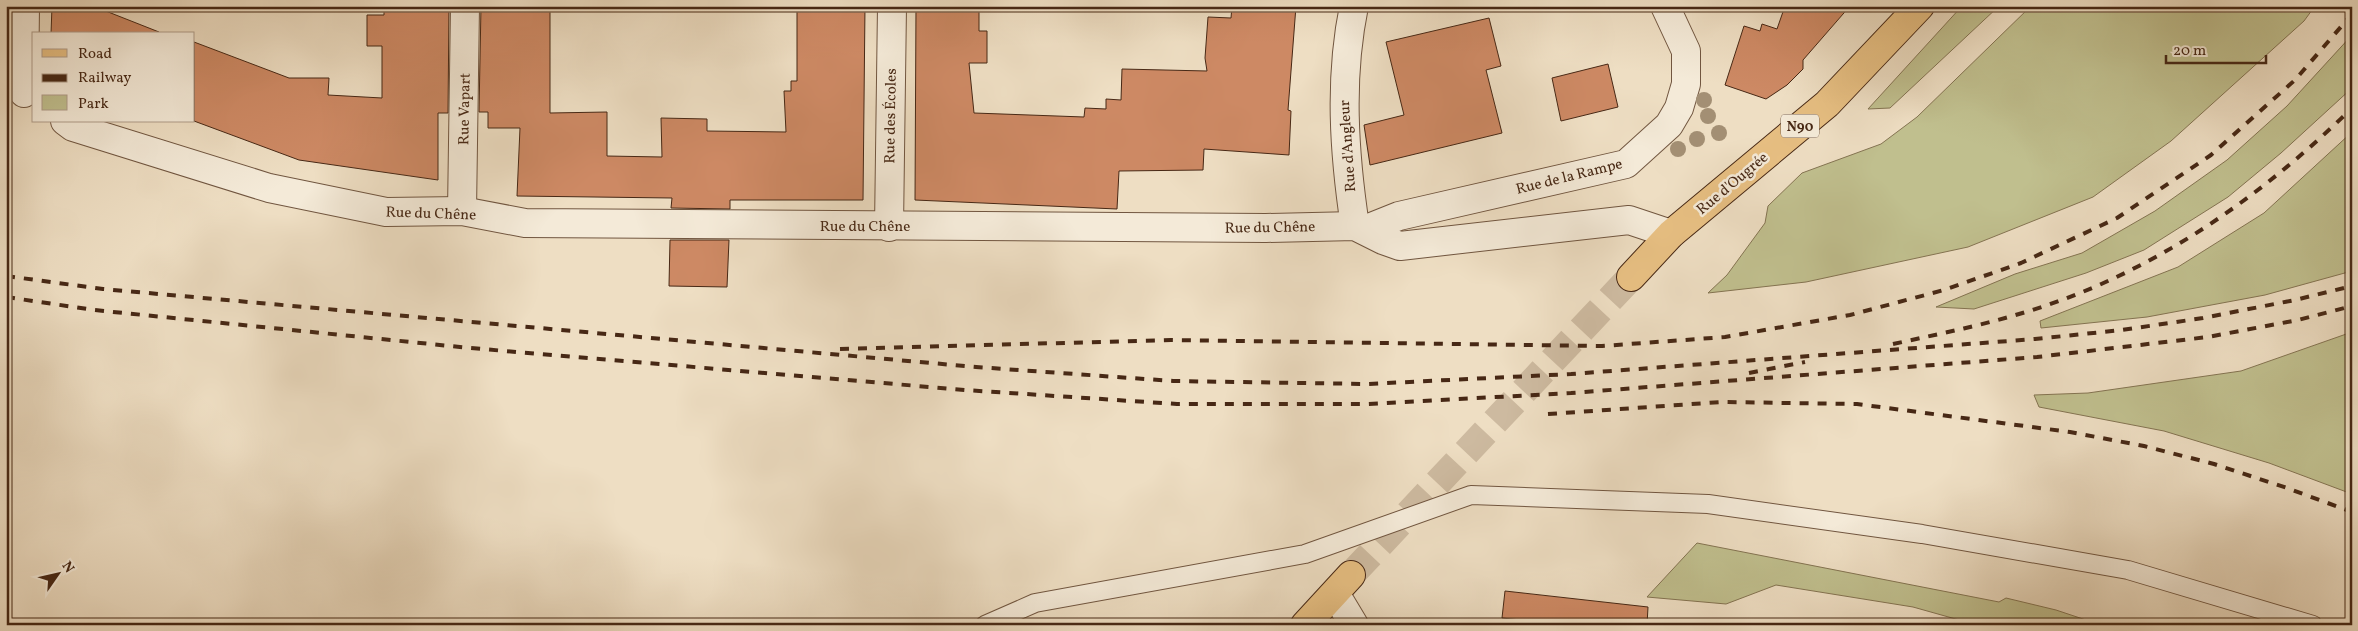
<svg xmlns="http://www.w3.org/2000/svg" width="2358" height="631" viewBox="0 0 2358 631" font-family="Vollkorn,serif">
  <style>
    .green { fill: #c0bf8e; stroke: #847452 }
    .building { fill: #cd8964; stroke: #472815 }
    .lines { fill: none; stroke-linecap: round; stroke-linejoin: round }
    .primary-tunnel { stroke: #cdbaa0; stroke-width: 28; stroke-dasharray: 28 14; stroke-linecap: butt }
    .lane-casing { stroke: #715640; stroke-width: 20 }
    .street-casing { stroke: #715640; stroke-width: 30 }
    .primary-casing { stroke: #472815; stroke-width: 30 }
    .lane { stroke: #f4ead8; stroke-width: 18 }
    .street { stroke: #f4ead8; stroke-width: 28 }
    .primary { stroke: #e7bf82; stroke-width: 28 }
    .rail { stroke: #472815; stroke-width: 4; stroke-dasharray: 9 9; stroke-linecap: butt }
    .tree { fill: #a38f74 }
    .labels { text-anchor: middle; stroke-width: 5; stroke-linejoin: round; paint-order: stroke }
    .shield { fill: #f4ead8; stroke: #7b6250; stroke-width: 1 }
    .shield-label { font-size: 14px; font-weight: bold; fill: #472815 }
    .street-label { font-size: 15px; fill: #472815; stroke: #f4ead8 }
  </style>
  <rect width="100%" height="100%" fill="#eedec3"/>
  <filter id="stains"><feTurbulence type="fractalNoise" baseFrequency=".004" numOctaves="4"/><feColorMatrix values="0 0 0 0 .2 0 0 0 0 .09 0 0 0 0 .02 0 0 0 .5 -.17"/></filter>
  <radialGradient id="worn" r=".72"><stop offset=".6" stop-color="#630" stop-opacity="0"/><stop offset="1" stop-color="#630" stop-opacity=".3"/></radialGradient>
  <!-- green -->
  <g class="green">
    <polygon points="1962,6 1999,6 1890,108 1868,109"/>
    <polygon points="2031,6 2261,6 2264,10 2267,6 2315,6 2304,21 2171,141 2093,197 1968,247 1806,282 1708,293 1727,275 1765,223 1768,206 1802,173 1881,144 1917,117"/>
    <polygon points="2352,35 2352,88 2281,153 2228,197 2144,250 2086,273 1974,309 1936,307 2015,274 2082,253 2155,211 2227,160 2287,106"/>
    <polygon points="2352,132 2352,271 2265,295 2147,317 2041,328 2040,321 2178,267 2264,213"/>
    <polygon points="2352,332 2352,494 2269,463 2164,431 2039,407 2034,395 2088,393 2241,371"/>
    <polygon points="1697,543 1999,602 2006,598 2056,610 2101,625 1977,625 1913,607 1776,585 1726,604 1647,597"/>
  </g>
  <!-- building -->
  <g class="building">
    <polygon points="52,6 93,6 159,32 159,34 51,34"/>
    <polygon points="384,6 449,6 448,113 438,113 438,180 299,160 194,121 194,42 289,78 329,78 328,95 382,98 382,46 367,46 367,15 384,15"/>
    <polygon points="481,6 550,6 550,113 607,112 607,156 662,157 661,118 707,119 707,131 786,132 784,91 791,91 791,81 797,81 797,6 865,6 863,200 730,200 730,209 671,208 672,198 517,196 520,128 488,128 488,112 479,112"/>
    <polygon points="916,6 979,7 979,31 987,31 987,63 969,63 974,113 1084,117 1085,108 1106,109 1106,99 1121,100 1122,69 1207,71 1205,58 1208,17 1231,18 1232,6 1296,6 1288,110 1291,111 1289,155 1204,149 1203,170 1119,171 1117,209 915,200"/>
    <polygon points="1785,6 1850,6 1803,60 1803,69 1787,85 1766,99 1725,85 1744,26 1760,31 1762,24 1777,29"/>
    <polygon points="1489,18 1501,66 1486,70 1502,133 1370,165 1364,125 1404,115 1386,42"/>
    <polygon points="1608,64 1618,107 1561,121 1552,78"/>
    <polygon points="670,240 729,240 727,287 669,286"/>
    <polygon points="1505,591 1648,607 1647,625 1568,625 1502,618"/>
  </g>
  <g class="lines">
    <!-- primary-tunnel -->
    <polyline class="primary-tunnel" points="1351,575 1631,277"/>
    <!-- lane casing -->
    <g class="lane-casing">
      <polyline id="lane" points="985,625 1035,603 1305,554 1471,495 1708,504 1922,534 2128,570 2313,625"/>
    </g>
    <!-- street casing -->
    <g class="street-casing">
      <g id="street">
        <path d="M1354 6C1339 79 1344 153 1355 226"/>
        <polyline points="24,93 25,6"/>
        <polyline points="65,121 73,127 269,188 386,212 462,211 525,223 1266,228 1355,226 1383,240 1400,246 1629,220 1671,234"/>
        <polyline points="462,211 465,6"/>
        <polyline points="889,227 892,6"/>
        <polyline points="1364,230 1399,216 1626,164 1669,125 1679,108 1686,84 1686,51 1665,6"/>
        <polyline points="1336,595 1354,625"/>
      </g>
    </g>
    <!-- primary casing -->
    <g class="primary-casing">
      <g id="primary">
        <polyline points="1631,277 1671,234 1827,104 1920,6"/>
        <polyline points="1305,625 1351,575"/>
      </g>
    </g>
    <!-- lane -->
    <use href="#lane" class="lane"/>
    <!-- street -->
    <use href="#street" class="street"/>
    <!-- primary -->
    <use href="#primary" class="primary"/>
    <!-- rail -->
    <g class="rail">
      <polyline points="6,276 103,289 976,367 1173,381 1367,384 1571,374 2035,339 2122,330 2203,318 2295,300 2352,286"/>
      <polyline points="6,297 94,310 470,348 965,390 1177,404 1367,404 1571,393 2037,357 2208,337 2298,320 2352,306"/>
      <path d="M1893 344C1939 334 1984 325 2029 311 2153 273 2260 198 2352 108"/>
      <polyline points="840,349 1171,340 1602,346 1725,337 1850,315 1944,290 2021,263 2117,218 2211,155 2295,80 2352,14"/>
      <polyline points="1749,373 1805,362"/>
      <polyline points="1548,414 1722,402 1857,404 2070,432 2144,446 2214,464 2287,488 2352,512"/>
    </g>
  </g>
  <!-- trees -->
  <g class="tree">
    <circle cx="1704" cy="100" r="8"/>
    <circle cx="1708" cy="116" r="8"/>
    <circle cx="1719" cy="133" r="8"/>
    <circle cx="1697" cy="139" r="8"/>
    <circle cx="1678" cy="149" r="8"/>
  </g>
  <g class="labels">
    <!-- shield labels -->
    <rect class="shield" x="1781" y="114.5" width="38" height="23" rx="4"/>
    <g class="shield-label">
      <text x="1800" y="131">N90</text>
    </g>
    <!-- street labels -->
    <g class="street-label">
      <text transform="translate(464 109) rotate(-89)" y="5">Rue Vapart</text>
      <text transform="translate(890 116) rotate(-89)" y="5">Rue des Écoles</text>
      <text transform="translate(1347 146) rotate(-94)" y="5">Rue d'Angleur</text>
      <text transform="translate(1569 176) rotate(-14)" y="5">Rue de la Rampe</text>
      <text transform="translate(1732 183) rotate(-40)" y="5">Rue d'Ougrée</text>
      <text transform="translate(431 213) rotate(2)" y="5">Rue du Chêne</text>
      <text x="865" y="231">Rue du Chêne</text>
      <text transform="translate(1270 227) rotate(-1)" y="5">Rue du Chêne</text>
    </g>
  </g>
  <!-- margin -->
  <rect width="2358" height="631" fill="none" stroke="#eedec3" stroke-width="25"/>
  <rect x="8" y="8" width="2343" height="616" fill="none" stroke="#472815" stroke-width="2.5"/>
  <rect x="12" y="12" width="2333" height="606" fill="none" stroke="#472815"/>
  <!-- legend -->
  <rect x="32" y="32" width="162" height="90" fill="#f4ead8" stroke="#af9c8a"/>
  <rect x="42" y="49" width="25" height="8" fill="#e7bf82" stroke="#af9c8a"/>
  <text x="78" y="58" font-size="15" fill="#472815">Road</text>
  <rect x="42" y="74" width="25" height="8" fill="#472815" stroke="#af9c8a"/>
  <text x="78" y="82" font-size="15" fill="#472815">Railway</text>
  <rect x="42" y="95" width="25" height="15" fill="#c0bf8e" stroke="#af9c8a"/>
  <text x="78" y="108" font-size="15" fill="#472815">Park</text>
  <!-- north arrow -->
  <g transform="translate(58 574) rotate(56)" stroke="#f4ead8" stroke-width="4" paint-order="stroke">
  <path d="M0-4L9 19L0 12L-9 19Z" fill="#472815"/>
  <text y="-8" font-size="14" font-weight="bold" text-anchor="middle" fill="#472815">N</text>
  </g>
  <!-- scale -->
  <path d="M2166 55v8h100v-8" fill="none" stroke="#472815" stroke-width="2.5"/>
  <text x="2173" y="55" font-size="15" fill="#472815" stroke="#f4ead8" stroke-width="4" paint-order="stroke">20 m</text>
  <rect width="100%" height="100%" filter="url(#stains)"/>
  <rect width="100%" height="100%" fill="url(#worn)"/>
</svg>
